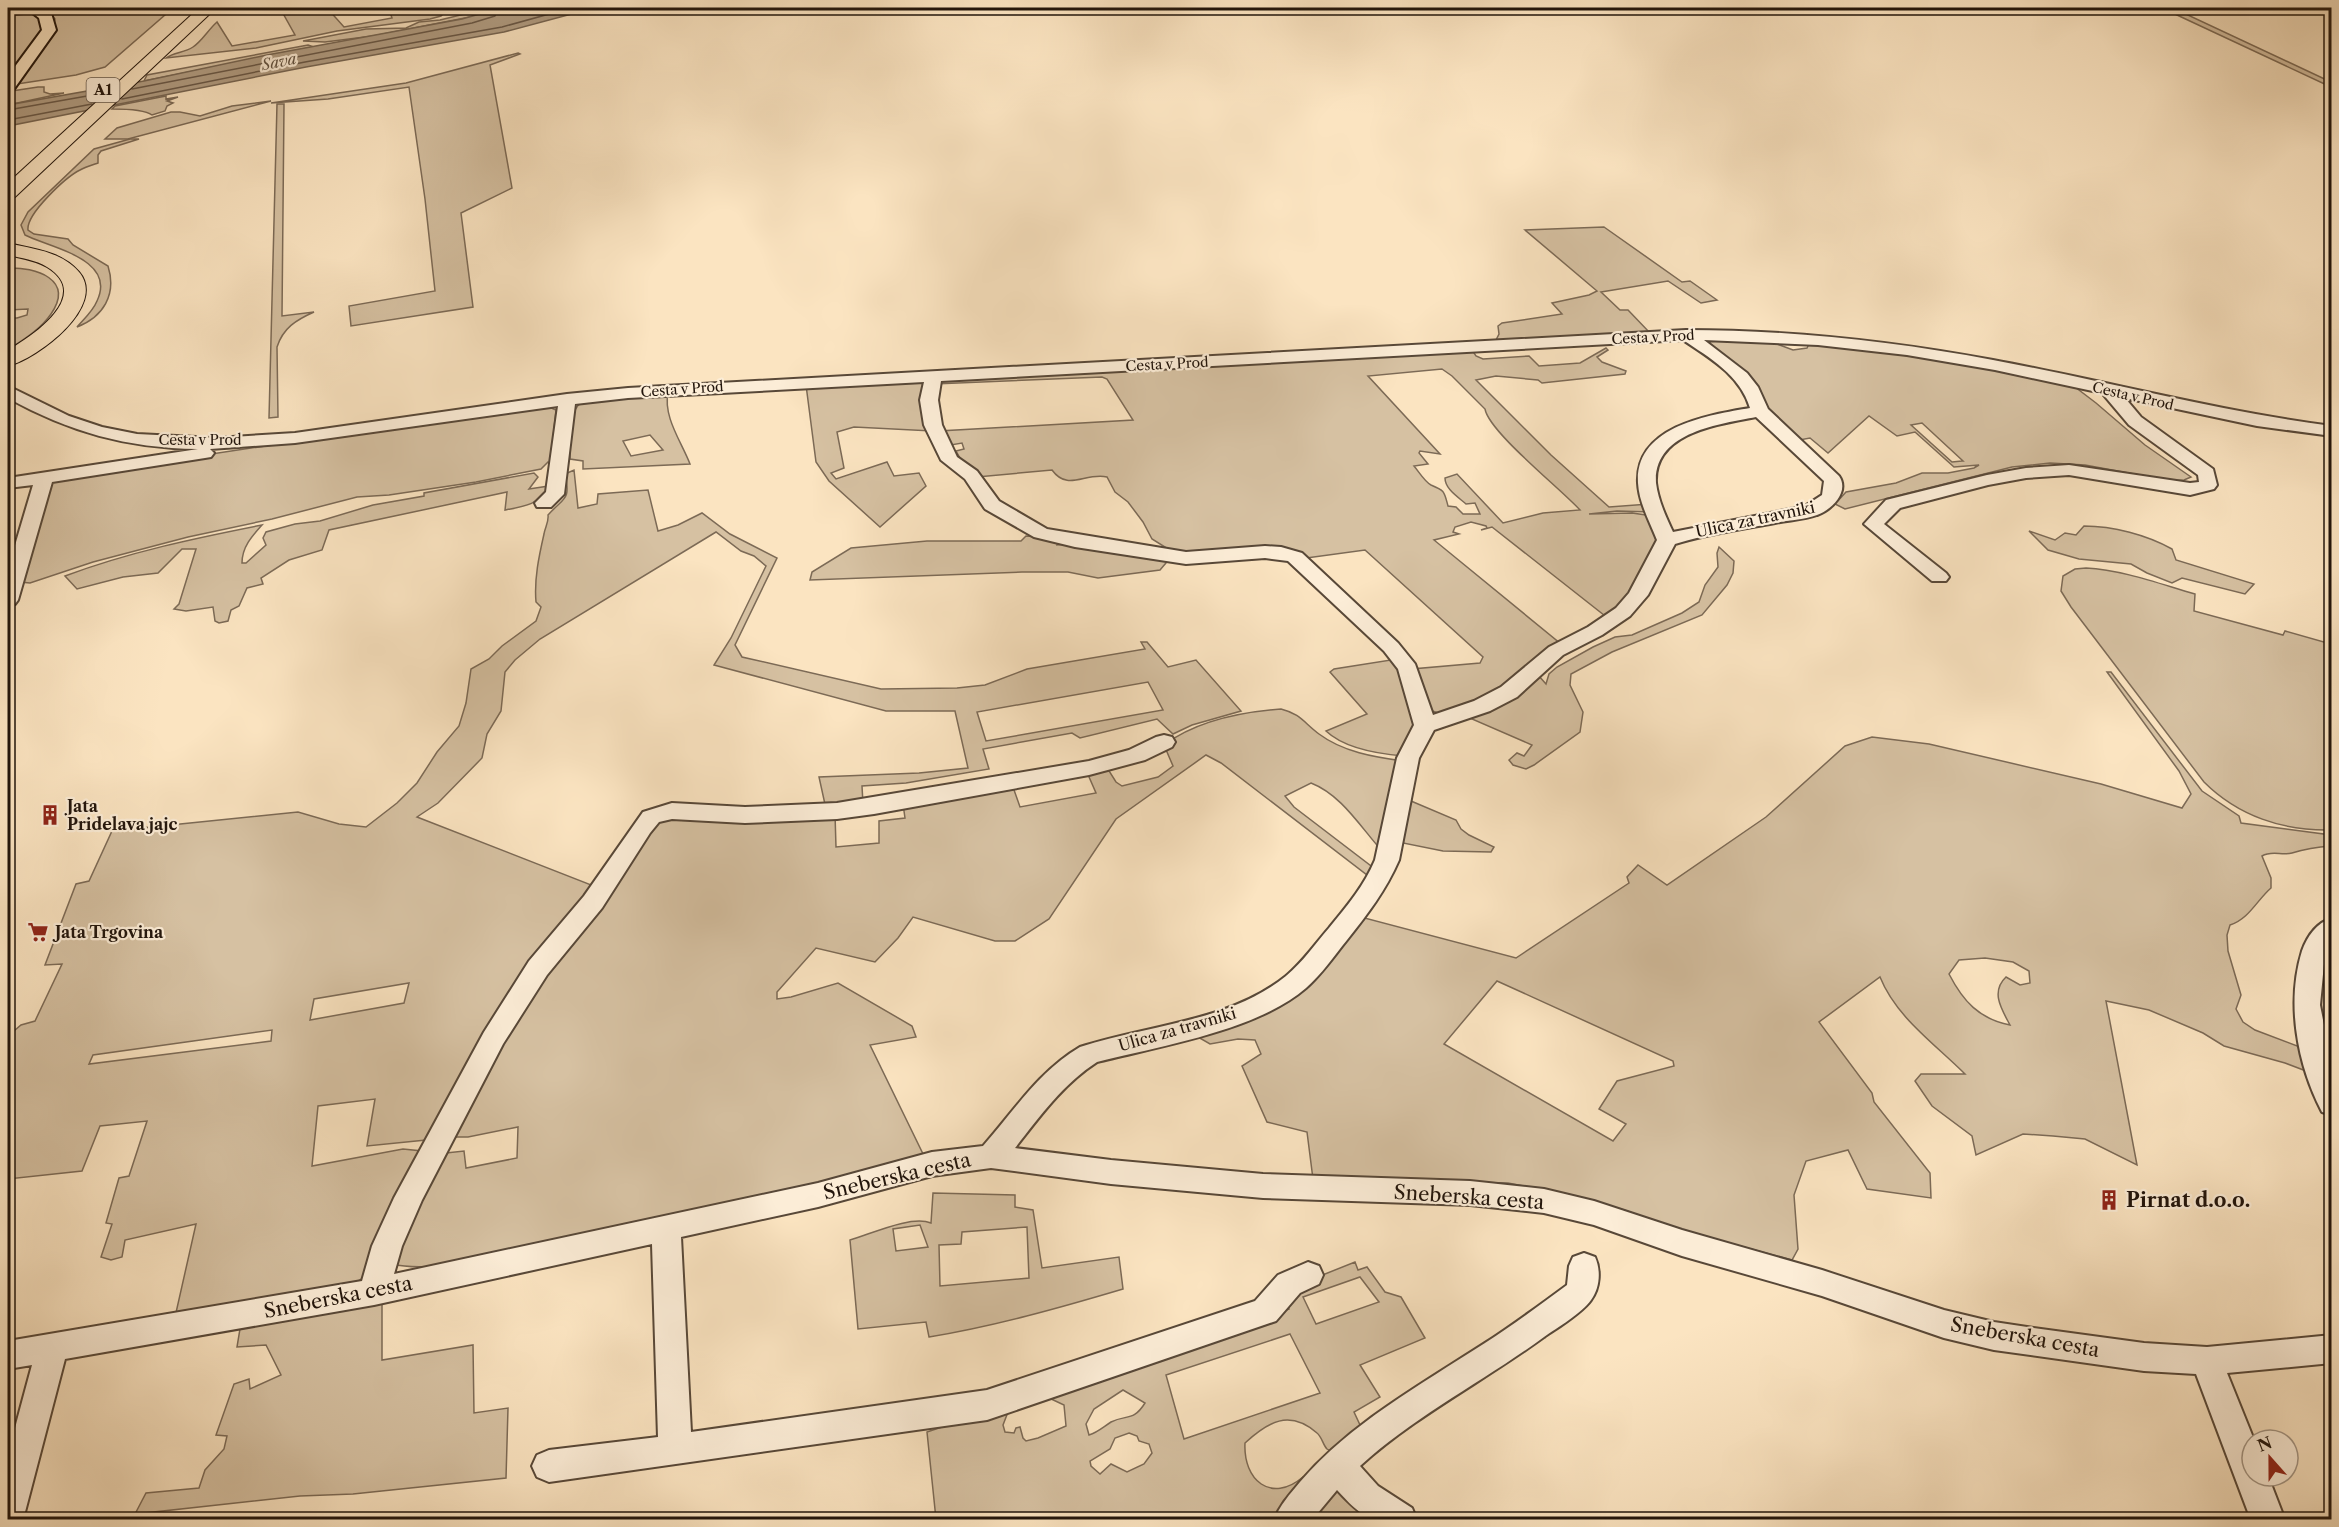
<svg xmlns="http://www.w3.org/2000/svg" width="2339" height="1527" viewBox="0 0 2339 1527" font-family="'Libre Caslon Text',serif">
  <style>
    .green { fill: #d6c1a2; stroke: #7c6a56; stroke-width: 1.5; fill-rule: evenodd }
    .water { fill: #b19d83; stroke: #776653; stroke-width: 1.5 }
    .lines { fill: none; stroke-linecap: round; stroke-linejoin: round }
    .shore { stroke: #695847; stroke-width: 1.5 }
    .stream { stroke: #776653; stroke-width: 2 }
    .minor-casing { stroke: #584838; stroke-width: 4 }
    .major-casing { stroke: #21140b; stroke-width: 4 }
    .highway-casing { stroke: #21140b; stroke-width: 2 }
    .minor { fill: #fcedd7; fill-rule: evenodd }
    .major { fill: #fbe4c1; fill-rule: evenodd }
    .highway { fill: #fbe4c1; fill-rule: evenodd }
    .labels { text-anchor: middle; stroke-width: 4.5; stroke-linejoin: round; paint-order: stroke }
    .far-street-label { font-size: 14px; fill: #21140b; stroke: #fcedd7 }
    .far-water-label { font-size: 15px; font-style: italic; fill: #625241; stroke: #fcedd7 }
    .shield { fill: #fcedd7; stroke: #635548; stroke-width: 1.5 }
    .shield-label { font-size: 15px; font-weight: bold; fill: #21140b }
    .street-label { font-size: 16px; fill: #21140b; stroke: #fcedd7 }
    .poi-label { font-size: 16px; font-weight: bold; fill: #21140b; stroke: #fcedd7; text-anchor: start }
    .near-street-label { font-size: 20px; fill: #21140b; stroke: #fcedd7 }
    .near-poi-label { font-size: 20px; font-weight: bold; fill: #21140b; stroke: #fcedd7; text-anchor: start }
  </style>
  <rect width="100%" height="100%" fill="#fbe4c1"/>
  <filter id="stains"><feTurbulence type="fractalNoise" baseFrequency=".00333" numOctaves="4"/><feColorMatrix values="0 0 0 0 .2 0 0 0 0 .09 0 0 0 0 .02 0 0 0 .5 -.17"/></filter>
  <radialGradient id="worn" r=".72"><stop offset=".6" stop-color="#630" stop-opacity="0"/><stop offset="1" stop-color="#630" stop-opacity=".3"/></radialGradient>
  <!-- green -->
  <g class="green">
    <polygon points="59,8 173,8 105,67 76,75 17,84 52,36 55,19 47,10"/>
    <path d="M280 8H327L344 27 392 18 391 15 381 8H475L450 13 451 8 443 9 445 12 441 16 430 19 337 31 256 48 166 58C174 52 184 53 193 47 202 41 208 30 217 22L232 46 295 35Z"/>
    <polygon points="489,8 501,8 470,17 373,36 325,42 303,41 366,29 406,28 419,22 440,20"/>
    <polygon points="2162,8 2173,8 2331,82 2331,87"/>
    <polygon points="35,13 42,20 42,32 8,77 8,16"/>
    <polygon points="308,45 314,47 144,81 147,75"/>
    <polygon points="518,53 520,54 490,65 512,188 461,213 473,307 351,326 349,306 435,291 425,199 409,87 328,99 271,103 406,83"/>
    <polygon points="38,87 44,87 44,92 50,94 64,93 8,105 8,99 12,91"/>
    <path d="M166 96V99L178 97 167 101 173 103 167 106 165 111 152 115C144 109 123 109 112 109L115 106Z"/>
    <polygon points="271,101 128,139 105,139 117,128 171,112 180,112 200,116 232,106"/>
    <path d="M277 104H284L282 316 314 312C296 320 283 328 277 347L278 417 269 418Z"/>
    <path d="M130 139H139L101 151 98 155V163C92 165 85 167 80 170 66 177 26 214 28 230L34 234 68 239 73 245 108 266C117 295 103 317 77 327 84 319 93 311 97 301 117 259 51 248 25 235L21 225 28 212 94 149Z"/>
    <polygon points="1604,227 1682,282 1690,281 1717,300 1701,303 1668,281 1601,292 1620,310 1628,310 1651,334 1495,342 1499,334 1498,326 1502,323 1562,314 1552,303 1589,295 1597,291 1525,230"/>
    <path d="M8 268C35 267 75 279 51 314 40 330 23 340 8 350V318H17L27 315 28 309 8 310 14 276H8Z"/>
    <path d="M1701 338 1769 341 1793 350 1807 348 1808 346 1805 343 1855 348 1956 363 2021 373 2071 384 2096 403 2145 445 2191 477 2184 480 2172 481 2085 465 2050 463 2012 467 1845 509 1835 504 1846 492 1896 483 1922 473H1948L1974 468 1979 465 1954 467 1915 432 1897 436 1869 416 1828 453 1810 438 1794 441ZM1922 423 1963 461H1962L1952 462 1911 425Z"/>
    <path d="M1606 348 1608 350 1597 357 1602 362 1626 371 1625 374 1542 383 1538 380 1496 376 1476 380 1551 455 1609 507 1649 504 1652 512 1617 511 1589 514 1632 513 1653 516 1660 545 1641 580 1609 619 1492 527 1481 530 1487 528 1486 526 1471 522 1455 527 1453 532 1459 534 1434 540 1561 644 1522 677 1445 715 1429 710 1412 669 1480 663 1483 657 1365 550 1299 559 1205 556 1168 549 1152 539 1143 522 1128 502 1115 492 1107 477C1085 472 1068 492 1052 470L977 477 964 465 956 451 964 449 962 443 945 446 939 431 1133 420 1107 379 1102 377 935 384 938 380 1472 350 1476 356 1483 359 1529 356 1539 366 1580 363ZM1442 369 1452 376 1485 409C1489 432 1561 489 1580 510L1543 513 1503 523 1457 474 1445 478C1445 489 1458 497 1466 504L1475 503 1480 514H1463L1456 507 1448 506C1444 491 1445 491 1431 485 1425 482 1419 472 1414 466L1428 464 1419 453 1420 451 1440 454 1368 376Z"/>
    <polygon points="924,379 932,431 854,427 837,432 844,468 831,473 836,479 887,462 894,476 919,473 926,486 880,527 829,481 816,462 806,385"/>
    <path d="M668 392C663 417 681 441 690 464L583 469V461L570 459C570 443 567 411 582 402ZM650 435 663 450 631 456 623 441Z"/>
    <polygon points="549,407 556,410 550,466 548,462 541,469 476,482 389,495 357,497 272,519 188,537 93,562 30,583 20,582 48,485 55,481 132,466 511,409"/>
    <path d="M574 470 578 508 597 504 598 494 648 490 658 531 678 525 702 513 730 534 777 558 735 645 742 657 881 689 957 688 985 685 1027 669 1145 649 1141 642H1147L1168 667 1196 660 1241 711 1192 725 1173 734 1157 719 1080 738 1072 733 983 749 989 769 906 783 862 786 863 804 826 809 819 777 919 773 968 768 955 711H886L714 665 731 638 766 566 754 556 741 551 716 532 540 639 515 660 505 672 501 711 487 734 482 758 438 803 417 817 599 888 436 1139 367 1146 375 1099 318 1106 312 1166 403 1149 422 1151 365 1277 350 1286 175 1317 196 1224 125 1240 122 1257 111 1260 101 1257 112 1224 106 1223 119 1178 129 1176 147 1121 100 1126 82 1171 8 1179V1036L21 1025 35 1021 62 964 45 965 76 884 89 881 112 831 298 812 339 824 366 827 397 803 417 783 437 752 459 726 466 703 471 669 489 659 502 646 536 621 541 607 536 602C534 579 539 556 544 534 545 527 549 522 548 515 564 497 571 501 565 474ZM1148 682 1163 710 986 741 977 712ZM409 983 404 1003 310 1020 314 999ZM272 1030 271 1041 89 1064 93 1055Z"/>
    <path d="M534 473 538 477 529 489 549 486C542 504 522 507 505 510L507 492 329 530 322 550 289 560 261 578 263 584 247 588 239 606 231 610 228 621 219 623 215 621 213 607 186 611 174 609 179 604 196 549H182L158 573 123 577 77 589 65 576C129 552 196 538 262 525 252 536 242 547 242 563H246L266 545 263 538 266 532 295 524 320 521 373 505 424 496V493Z"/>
    <path d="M2084 526C2113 526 2147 535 2172 549L2176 560 2254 584 2245 594 2182 578 2172 583 2147 573 2131 564 2079 559 2048 550 2029 531 2055 540 2065 533 2076 535Z"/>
    <polygon points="1026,536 1054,538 1058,541 1057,545 1068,544 1171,557 1160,570 1098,578 1068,572 1022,572 810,580 812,572 851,548 927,541 1021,541"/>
    <polygon points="1719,547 1734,561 1733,573 1727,585 1702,615 1612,652 1571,674 1570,685 1583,712 1580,732 1534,765 1526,769 1513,765 1509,760 1517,753 1524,756 1532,745 1465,716 1538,675 1546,684 1549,674 1557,667 1593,647 1615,637 1632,635 1682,613 1699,602 1705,585 1718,567 1717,553"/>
    <path d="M2086 568C2123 570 2160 584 2195 594L2194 611 2283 635 2285 631 2331 644V830C2283 831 2238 816 2204 782L2071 607 2061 591 2063 576 2075 569Z"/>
    <path d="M1397 659 1418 719 1404 756C1379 754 1344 748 1326 731L1367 714 1330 672 1334 669Z"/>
    <path d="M2107 672H2111L2202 791 2239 816 2241 823 2331 835V846C2317 847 2305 849 2292 853 2282 856 2272 850 2262 856L2271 878V888C2257 900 2249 919 2230 925L2227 935 2228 951 2241 995 2236 1009 2243 1022 2255 1030 2300 1047 2306 1071 2285 1063 2224 1046 2203 1033 2149 1010 2106 1001 2137 1165 2085 1139 2053 1136 2023 1134 1976 1155 1972 1136 1932 1106 1915 1081 1921 1074H1965C1935 1044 1896 1017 1880 977L1819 1022 1872 1093 1874 1102 1930 1173 1931 1198 1867 1189 1848 1150 1806 1161 1794 1195 1798 1249 1792 1260 1677 1229 1627 1211 1569 1195 1508 1183 1313 1179 1307 1132 1267 1122 1242 1066 1261 1054 1255 1040 1238 1039 1210 1044 1191 1033 1234 1022 1361 917 1516 958 1629 883 1627 877 1638 865 1667 885 1766 817 1845 746 1872 737 1929 744 2101 784 2182 808 2191 794 2179 771ZM1985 958 2013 962 2029 971 2030 983 2020 985 2006 977C1990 992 2002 1010 2010 1025 1979 1019 1963 1001 1949 974L1959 960ZM1497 981 1673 1061 1674 1066 1617 1081 1599 1109 1626 1124 1613 1141 1444 1044Z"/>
    <path d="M1281 709C1301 714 1304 723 1319 734 1343 752 1374 757 1403 761L1383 852C1361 828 1342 795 1311 783L1285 796 1294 807 1375 869 1371 878 1221 763 1206 755 1116 819 1049 919 1015 941H995L913 917 898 938 875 962 816 948 777 992V999L791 997 838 983 912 1026 916 1037 870 1045 925 1158C805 1188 684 1215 562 1241 517 1251 437 1275 392 1264L437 1154 464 1151 466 1168 517 1158 518 1127 468 1137H446L509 1018 661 816 835 814 836 847 879 843V821L905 818 903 804 1013 787 1020 807 1096 793 1086 770 1106 766 1116 782 1122 786 1158 777 1173 766 1164 745C1196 721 1241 712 1281 709Z"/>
    <polygon points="1411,801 1456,820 1461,829 1469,835 1494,847 1491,852 1443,851 1398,842 1406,804"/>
    <polygon points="2331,922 2331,1108 2314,1058 2318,938"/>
    <path d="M933 1193 1015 1195V1207L1033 1210 1042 1268 1119 1257 1123 1289C1059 1308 995 1326 929 1337L926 1322 858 1329 850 1240C871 1234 911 1215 931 1223ZM920 1225 928 1247 896 1251 893 1229ZM1027 1227 1029 1278 940 1286 939 1245 961 1244 962 1232Z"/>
    <path d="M1355 1262 1358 1270 1367 1267 1385 1292 1401 1297 1425 1338 1360 1365 1380 1397 1354 1412 1360 1425 1336 1453C1333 1451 1330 1451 1327 1449 1323 1445 1322 1437 1317 1433 1289 1409 1268 1422 1245 1443 1243 1480 1271 1504 1303 1477L1311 1483 1282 1519H936L927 1432 995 1409 1008 1412 1003 1425 1005 1432 1014 1433 1016 1428 1020 1427 1023 1438 1026 1441 1038 1438 1066 1426 1064 1405 1047 1397 1246 1323 1289 1309 1284 1296 1315 1278ZM1360 1277 1379 1302 1316 1324 1303 1297ZM1290 1334 1320 1393 1184 1439 1166 1375ZM1123 1390 1145 1403C1133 1422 1127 1414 1111 1422 1103 1427 1098 1432 1089 1435L1086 1424 1094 1409ZM1129 1433 1137 1436 1139 1441 1149 1444 1152 1453 1144 1464 1127 1472 1111 1464 1100 1474 1091 1466 1090 1461 1110 1449 1115 1438Z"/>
    <polygon points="382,1302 382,1360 473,1345 474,1413 508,1408 506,1478 353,1494 300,1496 135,1514 146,1493 199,1488 205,1470 224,1449 227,1436 216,1435 234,1384 249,1379 250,1389 281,1375 266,1345 237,1347 240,1329"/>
    <polygon points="1335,1485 1389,1520 1296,1520"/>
  </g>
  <!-- water -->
  <polygon class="water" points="501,8 594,8 504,32 306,67 8,126 8,105 144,81 267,55 462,19"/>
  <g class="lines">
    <!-- shore -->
    <g class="shore">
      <polyline points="132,89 472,23 495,16 499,8"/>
      <polyline points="122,99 305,62 502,27 571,8"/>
      <polyline points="8,110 104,93"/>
      <polyline points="8,120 92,104"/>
    </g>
    <!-- stream -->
    <polyline class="stream" points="8,15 54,8"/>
    <!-- minor casing -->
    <g class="minor-casing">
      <g id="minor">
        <path d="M1686 330C1789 330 1891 341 1993 360 2106 381 2217 411 2332 426V436L2257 426 2125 398 2141 417 2213 469 2217 485 2214 489 2190 495 2069 475 2026 478 1988 485 1900 508 1884 524 1946 573 1949 577 1946 581H1932L1864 524 1886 500 1987 475 2026 468 2069 465 2190 483 2199 482 2198 475 2129 425 2102 393 1995 370 1907 355 1818 345 1704 340 1747 373 1758 387 1768 409 1839 476C1850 492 1831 510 1817 515 1804 520 1789 520 1775 523 1742 529 1707 534 1675 544L1648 595 1630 616 1602 635 1563 655 1517 697 1490 711 1434 730 1419 758 1399 860C1386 890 1367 915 1347 940 1334 956 1322 974 1306 988 1256 1031 1160 1046 1097 1062 1063 1084 1040 1116 1015 1148L1111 1160 1263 1174 1470 1181 1544 1189 1594 1201 1682 1230 1822 1270 1944 1310 1994 1322 2041 1329 2144 1343 2207 1347 2332 1335V1363L2227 1373 2254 1440 2252 1476H2268L2285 1520H2251L2196 1374 2144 1371 1994 1350 1944 1338 1822 1296 1682 1256 1594 1225 1544 1213 1470 1205 1263 1198 1111 1184 991 1168 932 1176 818 1207 681 1237 691 1432 987 1390 1255 1301 1278 1275 1308 1262 1319 1266 1323 1275 1319 1284 1300 1293 1276 1321 987 1420 549 1482 537 1477 532 1466 537 1455 549 1450 658 1437 652 1244 374 1305 65 1359 25 1512 22 1520H8V1454L32 1365 8 1369V1341L362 1281 372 1246 394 1198 484 1032 529 961 584 896 643 812 672 803 745 807 837 803 1089 761 1129 750 1156 737 1164 735 1172 737 1175 742 1172 747 1145 760 1089 775 874 814 837 819 745 823 672 819 659 822 650 833 602 908 547 975 503 1044 422 1200 402 1246 394 1274 818 1183 932 1152 983 1146C1014 1111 1039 1071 1080 1047 1147 1025 1229 1022 1286 976 1303 962 1315 944 1329 928 1347 906 1364 886 1375 860L1397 758 1414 725 1398 669 1384 651 1288 561 1265 558 1186 564 1075 547 1034 537 985 509 965 479 941 460 924 425 920 400 924 382 628 398 575 404 564 494 551 507H537L535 503 546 492 558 406 295 443 210 449 214 453 211 457 205 458 52 482 18 600 15 604 8 606V569L33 485 8 488V478L198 449C126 448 70 432 8 398V386L69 416 102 427 137 434 216 438 295 433 567 394 628 388ZM1683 340C1710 358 1740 375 1750 408 1709 415 1635 426 1638 483 1639 503 1650 522 1657 540L1629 593 1616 608 1588 627 1549 647 1501 687 1474 701 1433 715 1415 664 1398 643 1302 553 1281 547 1265 546 1186 552 1047 529 999 501 977 471 957 457 942 425 938 400 941 381ZM1756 417 1824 481 1822 495 1805 506 1673 532C1666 517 1658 500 1656 483 1653 432 1720 424 1756 417Z"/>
        <path d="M2332 918V943L2324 964 2320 1005 2332 1065V1115L2322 1112C2297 1064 2286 1003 2302 951 2307 937 2316 923 2332 918Z"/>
        <path d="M1584 1253 1595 1257C1601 1270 1600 1288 1591 1300 1582 1313 1557 1328 1544 1337 1484 1381 1415 1416 1360 1466L1378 1486 1412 1508 1417 1520C1371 1520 1369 1525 1337 1490L1312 1520H1274C1280 1505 1290 1494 1300 1482 1351 1423 1420 1385 1485 1343 1513 1325 1540 1305 1567 1285L1569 1266 1573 1257Z"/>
      </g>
    </g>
    <!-- major casing -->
    <g class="major-casing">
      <polygon id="major" points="26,8 42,8 51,13 56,30 14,89 8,91 8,76 42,30 39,18"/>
    </g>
    <!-- highway casing -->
    <g class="highway-casing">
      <g id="highway">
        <polygon points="199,8 216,8 15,197 8,199 8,183"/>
        <path d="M8 243C33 249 61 251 79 272 108 306 37 359 8 366V350C34 335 93 295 47 267 36 260 21 258 8 255Z"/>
      </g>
    </g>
    <!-- minor -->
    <use href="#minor" class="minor"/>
    <!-- major -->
    <use href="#major" class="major"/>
    <!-- highway -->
    <use href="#highway" class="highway"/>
  </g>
  <!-- icons -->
  <defs>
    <g id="building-bare" transform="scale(1.62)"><path d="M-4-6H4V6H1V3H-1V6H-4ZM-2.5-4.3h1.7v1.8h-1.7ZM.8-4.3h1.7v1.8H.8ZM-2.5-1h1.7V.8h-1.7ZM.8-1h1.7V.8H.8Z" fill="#8f2418" stroke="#fcedd7" stroke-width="2.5" paint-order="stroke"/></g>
    <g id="supermarket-bare" transform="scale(1.62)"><path d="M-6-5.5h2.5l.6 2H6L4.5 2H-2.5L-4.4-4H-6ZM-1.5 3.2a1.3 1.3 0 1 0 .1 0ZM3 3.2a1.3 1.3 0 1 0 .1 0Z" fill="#8f2418" stroke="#fcedd7" stroke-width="2.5" paint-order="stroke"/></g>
  </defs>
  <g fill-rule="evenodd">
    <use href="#building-bare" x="50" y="815"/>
    <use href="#supermarket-bare" x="38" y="932"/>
    <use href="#building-bare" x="2109" y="1200"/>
  </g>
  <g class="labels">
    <!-- far-street labels -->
    <g class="far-street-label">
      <text transform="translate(1653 337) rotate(-3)" y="5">Cesta v Prod</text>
      <text transform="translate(1167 364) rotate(-3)" y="5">Cesta v Prod</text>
      <text transform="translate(682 389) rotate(-4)" y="5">Cesta v Prod</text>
      <text transform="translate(2133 396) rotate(13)" y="5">Cesta v Prod</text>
      <text x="200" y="445">Cesta v Prod</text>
    </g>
    <!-- far-water labels -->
    <g class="far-water-label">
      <text transform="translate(279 62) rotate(-11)" y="5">Sava</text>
    </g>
    <!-- shield labels -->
    <rect class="shield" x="86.5" y="78" width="33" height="24" rx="4.5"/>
    <g class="shield-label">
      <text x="103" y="95">A1</text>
    </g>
    <!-- street labels -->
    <g class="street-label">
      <text transform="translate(1755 519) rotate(-12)" y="6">Ulica za travniki</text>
      <text transform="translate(1177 1029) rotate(-16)" y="6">Ulica za travniki</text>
    </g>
    <!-- poi labels -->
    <g class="poi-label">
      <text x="67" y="812">Jata<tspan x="67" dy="18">Pridelava jajc</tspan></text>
      <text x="55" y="938">Jata Trgovina</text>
    </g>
    <!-- near-street labels -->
    <g class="near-street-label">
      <text transform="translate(897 1176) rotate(-13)" y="7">Sneberska cesta</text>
      <text transform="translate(1469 1197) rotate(4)" y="7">Sneberska cesta</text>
      <text transform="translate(338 1297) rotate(-11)" y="7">Sneberska cesta</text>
      <text transform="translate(2025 1337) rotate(10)" y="7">Sneberska cesta</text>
    </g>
    <!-- near-poi labels -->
    <g class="near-poi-label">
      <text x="2126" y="1207">Pirnat d.o.o.</text>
    </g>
  </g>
  <!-- margin -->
  <rect width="2339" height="1527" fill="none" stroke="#fbe4c1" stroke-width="30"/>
  <rect x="9" y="9" width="2321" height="1509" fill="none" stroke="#21140b" stroke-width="3"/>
  <rect x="15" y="15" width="2309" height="1497" fill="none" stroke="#21140b" stroke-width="1.5"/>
  <!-- north arrow -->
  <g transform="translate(2270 1458) rotate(339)"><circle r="28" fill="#fcedd7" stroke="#a49685" stroke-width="1.5"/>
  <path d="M0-4.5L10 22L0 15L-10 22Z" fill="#8f2418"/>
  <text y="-9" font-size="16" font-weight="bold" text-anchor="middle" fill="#21140b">N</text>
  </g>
  <rect width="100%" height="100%" filter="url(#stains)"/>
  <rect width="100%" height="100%" fill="url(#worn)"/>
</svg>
